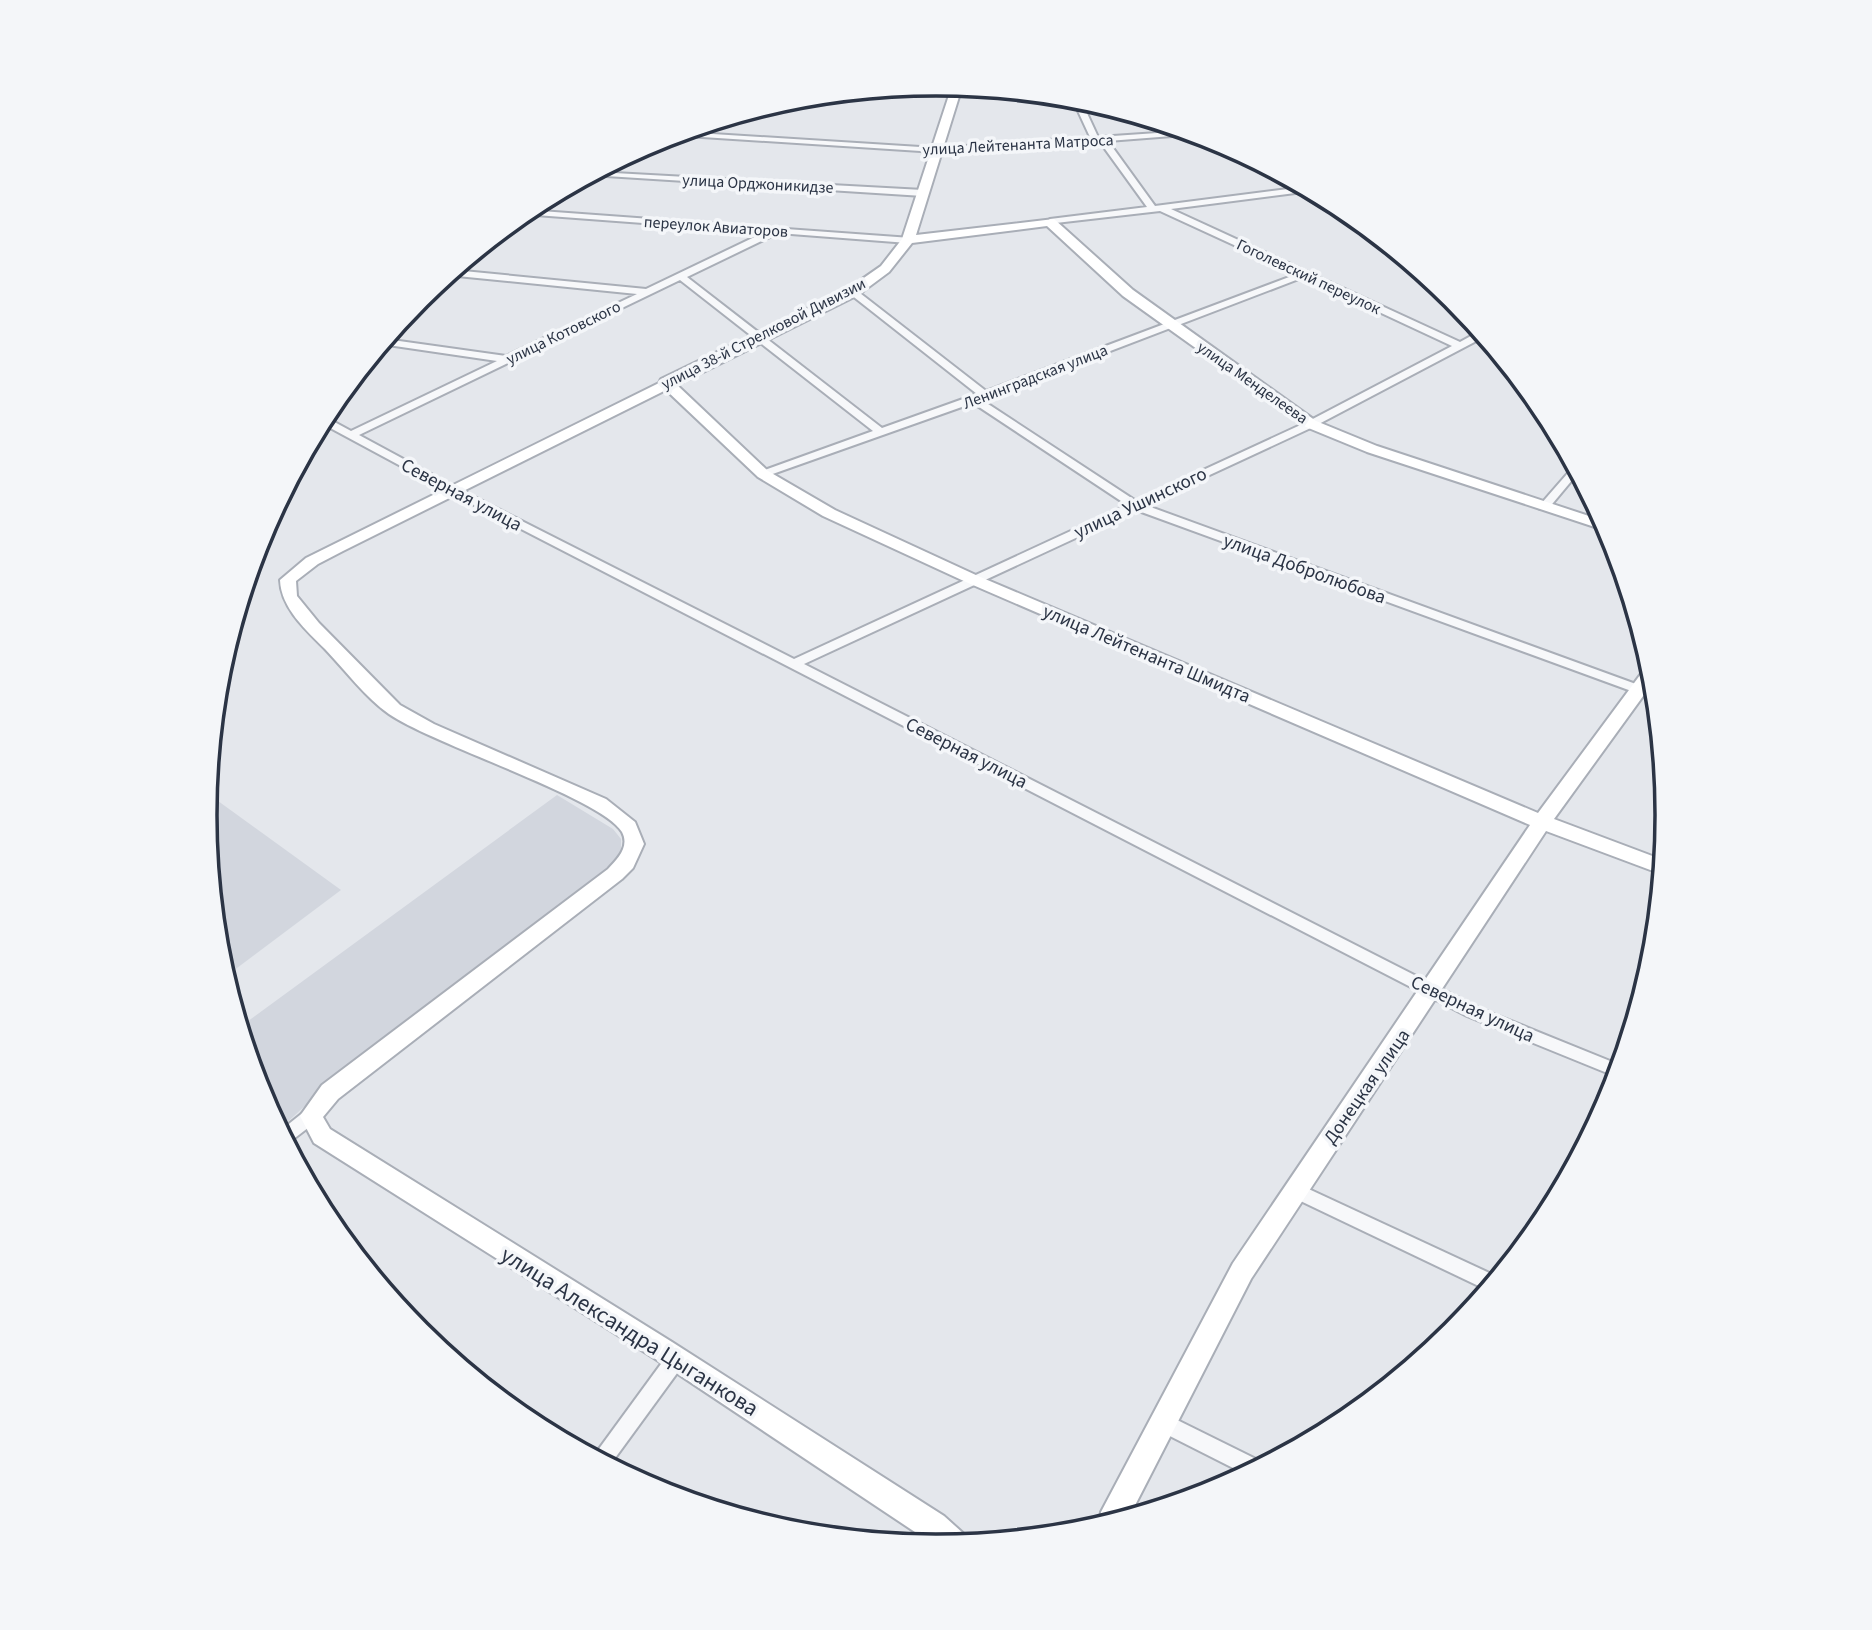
<svg xmlns="http://www.w3.org/2000/svg" width="1872" height="1630" viewBox="0 0 1872 1630" font-family="'Source Sans 3',sans-serif">
  <style>
    .built { fill: #d2d6de }
    .lines { fill: none; stroke-linecap: round; stroke-linejoin: round }
    .street-casing { stroke: #a9aeb7; stroke-width: 4 }
    .secondary-casing { stroke: #a9aeb7; stroke-width: 4 }
    .street { fill: #f7f8fa; fill-rule: evenodd }
    .secondary { fill: #fff; fill-rule: evenodd }
    .labels { text-anchor: middle; stroke-width: 7; stroke-linejoin: round; paint-order: stroke }
    .far-street-label { font-size: 16px; fill: #2b3445; stroke: #f4f6f9 }
    .street-label { font-size: 19px; fill: #2b3445; stroke: #f4f6f9 }
    .near-street-label { font-size: 23px; fill: #2b3445; stroke: #f4f6f9 }
    .rim { fill: none; stroke: #2b3445; stroke-width: 3.5 }
  </style>
  <rect width="100%" height="100%" fill="#e4e7ec"/>
  <!-- built -->
  <g class="built">
    <polygon points="207,793 341,890 225,977 219,957 205,815"/>
    <polygon points="557,795 613,829 621,839 621,853 615,866 325,1087 279,1130 260,1094 240,1027"/>
  </g>
  <g class="lines">
    <!-- street casing -->
    <g class="street-casing">
      <g id="street">
        <path d="M1072 98H1080L1098 137 1187 131 1198 134 1108 141 1155 206 1304 187 1311 191 1171 209 1460 342 1480 331 1484 337 1315 426 1145 505 1655 691 1656 700 1136 510 804 664 1479 1008 1620 1065 1617 1077 1467 1016 449 492 321 423 324 417 327 418 351 431 497 361 381 344 385 339 506 356 637 294 447 275 453 270 646 289 765 232 522 214 527 210 911 238V242L908 243 778 233 687 277 882 428 977 394 850 294V290H856L986 391 1297 274 1160 211 1047 224 1046 222 1050 219 1147 207 1100 142 936 152 671 135 681 132 936 148 1090 137ZM1304 277 1452 346 1307 422 1136 501 982 400ZM680 280 873 431 759 472V476H767L973 403 1127 505 794 659 457 488 359 435Z"/>
        <polygon points="596,172 923,190 927,193 923,196 590,175"/>
        <polygon points="1574,466 1578,473 1548,509 1540,509 1540,505"/>
        <polygon points="311,1109 317,1111 319,1116 317,1121 287,1144 280,1131 305,1111"/>
        <polygon points="1294,1183 1300,1185 1498,1277 1487,1290 1288,1195 1285,1190 1288,1185"/>
        <polygon points="676,1350 683,1353 685,1359 683,1365 610,1465 593,1457 669,1353"/>
        <polygon points="1163,1413 1262,1462 1263,1465 1245,1474 1156,1429 1153,1422 1156,1415"/>
      </g>
    </g>
    <!-- secondary casing -->
    <g class="secondary-casing">
      <path id="secondary" d="M952 86 962 87 916 235 1054 219 1133 290 1316 421 1377 446 1604 521 1610 532 1367 452 1306 427 1123 296 1047 226 912 243 889 272 858 295 677 385 768 471 835 510 978 576 1538 813 1646 667 1651 666 1654 681 1554 819 1663 860 1661 874 1546 831 1251 1279 1129 1517 1099 1526 1101 1512 1233 1263 1530 825 966 582 823 516 758 477 666 390 343 551 318 564 296 581 297 596 319 623 400 705 434 724 606 799 635 822 644 844 633 868 622 879 338 1099 323 1117 330 1129 672 1342 944 1516 964 1534 968 1543 936 1546 654 1358 314 1143 300 1116 322 1085 608 869C617 859 630 847 622 832 602 798 434 745 389 714 366 698 345 670 325 649 306 630 281 608 280 580L306 558 659 383 661 379 848 289 881 266 902 239Z"/>
    </g>
    <!-- street -->
    <use href="#street" class="street"/>
    <!-- secondary -->
    <use href="#secondary" class="secondary"/>
  </g>
  <g class="labels">
    <!-- far-street labels -->
    <g class="far-street-label">
      <text transform="translate(1018 144) rotate(-3)" y="6">улица Лейтенанта Матроса</text>
      <text transform="translate(758 183) rotate(3)" y="6">улица Орджоникидзе</text>
      <text transform="translate(716 226) rotate(4)" y="6">переулок Авиаторов</text>
      <text transform="translate(1309 276) rotate(25)" y="6">Гоголевский переулок</text>
      <text transform="translate(563 332) rotate(-26)" y="6">улица Котовского</text>
      <text transform="translate(763 333) rotate(-27)" y="6">улица 38-й Стрелковой Дивизии</text>
      <text transform="translate(1035 376) rotate(-21)" y="6">Ленинградская улица</text>
      <text transform="translate(1253 382) rotate(35)" y="6">улица Менделеева</text>
    </g>
    <!-- street labels -->
    <g class="street-label">
      <text transform="translate(462 494) rotate(28)" y="7">Северная улица</text>
      <text transform="translate(1140 502) rotate(-25)" y="7">улица Ушинского</text>
      <text transform="translate(1305 568) rotate(20)" y="7">улица Добролюбова</text>
      <text transform="translate(1147 653) rotate(23)" y="7">улица Лейтенанта Шмидта</text>
      <text transform="translate(967 752) rotate(27)" y="7">Северная улица</text>
      <text transform="translate(1473 1008) rotate(25)" y="7">Северная улица</text>
      <text transform="translate(1366 1086) rotate(-55)" y="7">Донецкая улица</text>
    </g>
    <!-- near-street labels -->
    <g class="near-street-label">
      <text transform="translate(630 1331) rotate(32)" y="8">улица Александра Цыганкова</text>
    </g>
  </g>
  <!-- crop -->
  <path d="M0 0H1872V1630H0ZM217 815a719 719 0 1 1 1438 0a719 719 0 1 1-1438 0Z" fill="#f4f6f9" fill-rule="evenodd"/>
  <path class="rim" d="M217 815a719 719 0 1 1 1438 0a719 719 0 1 1-1438 0Z"/>
</svg>
